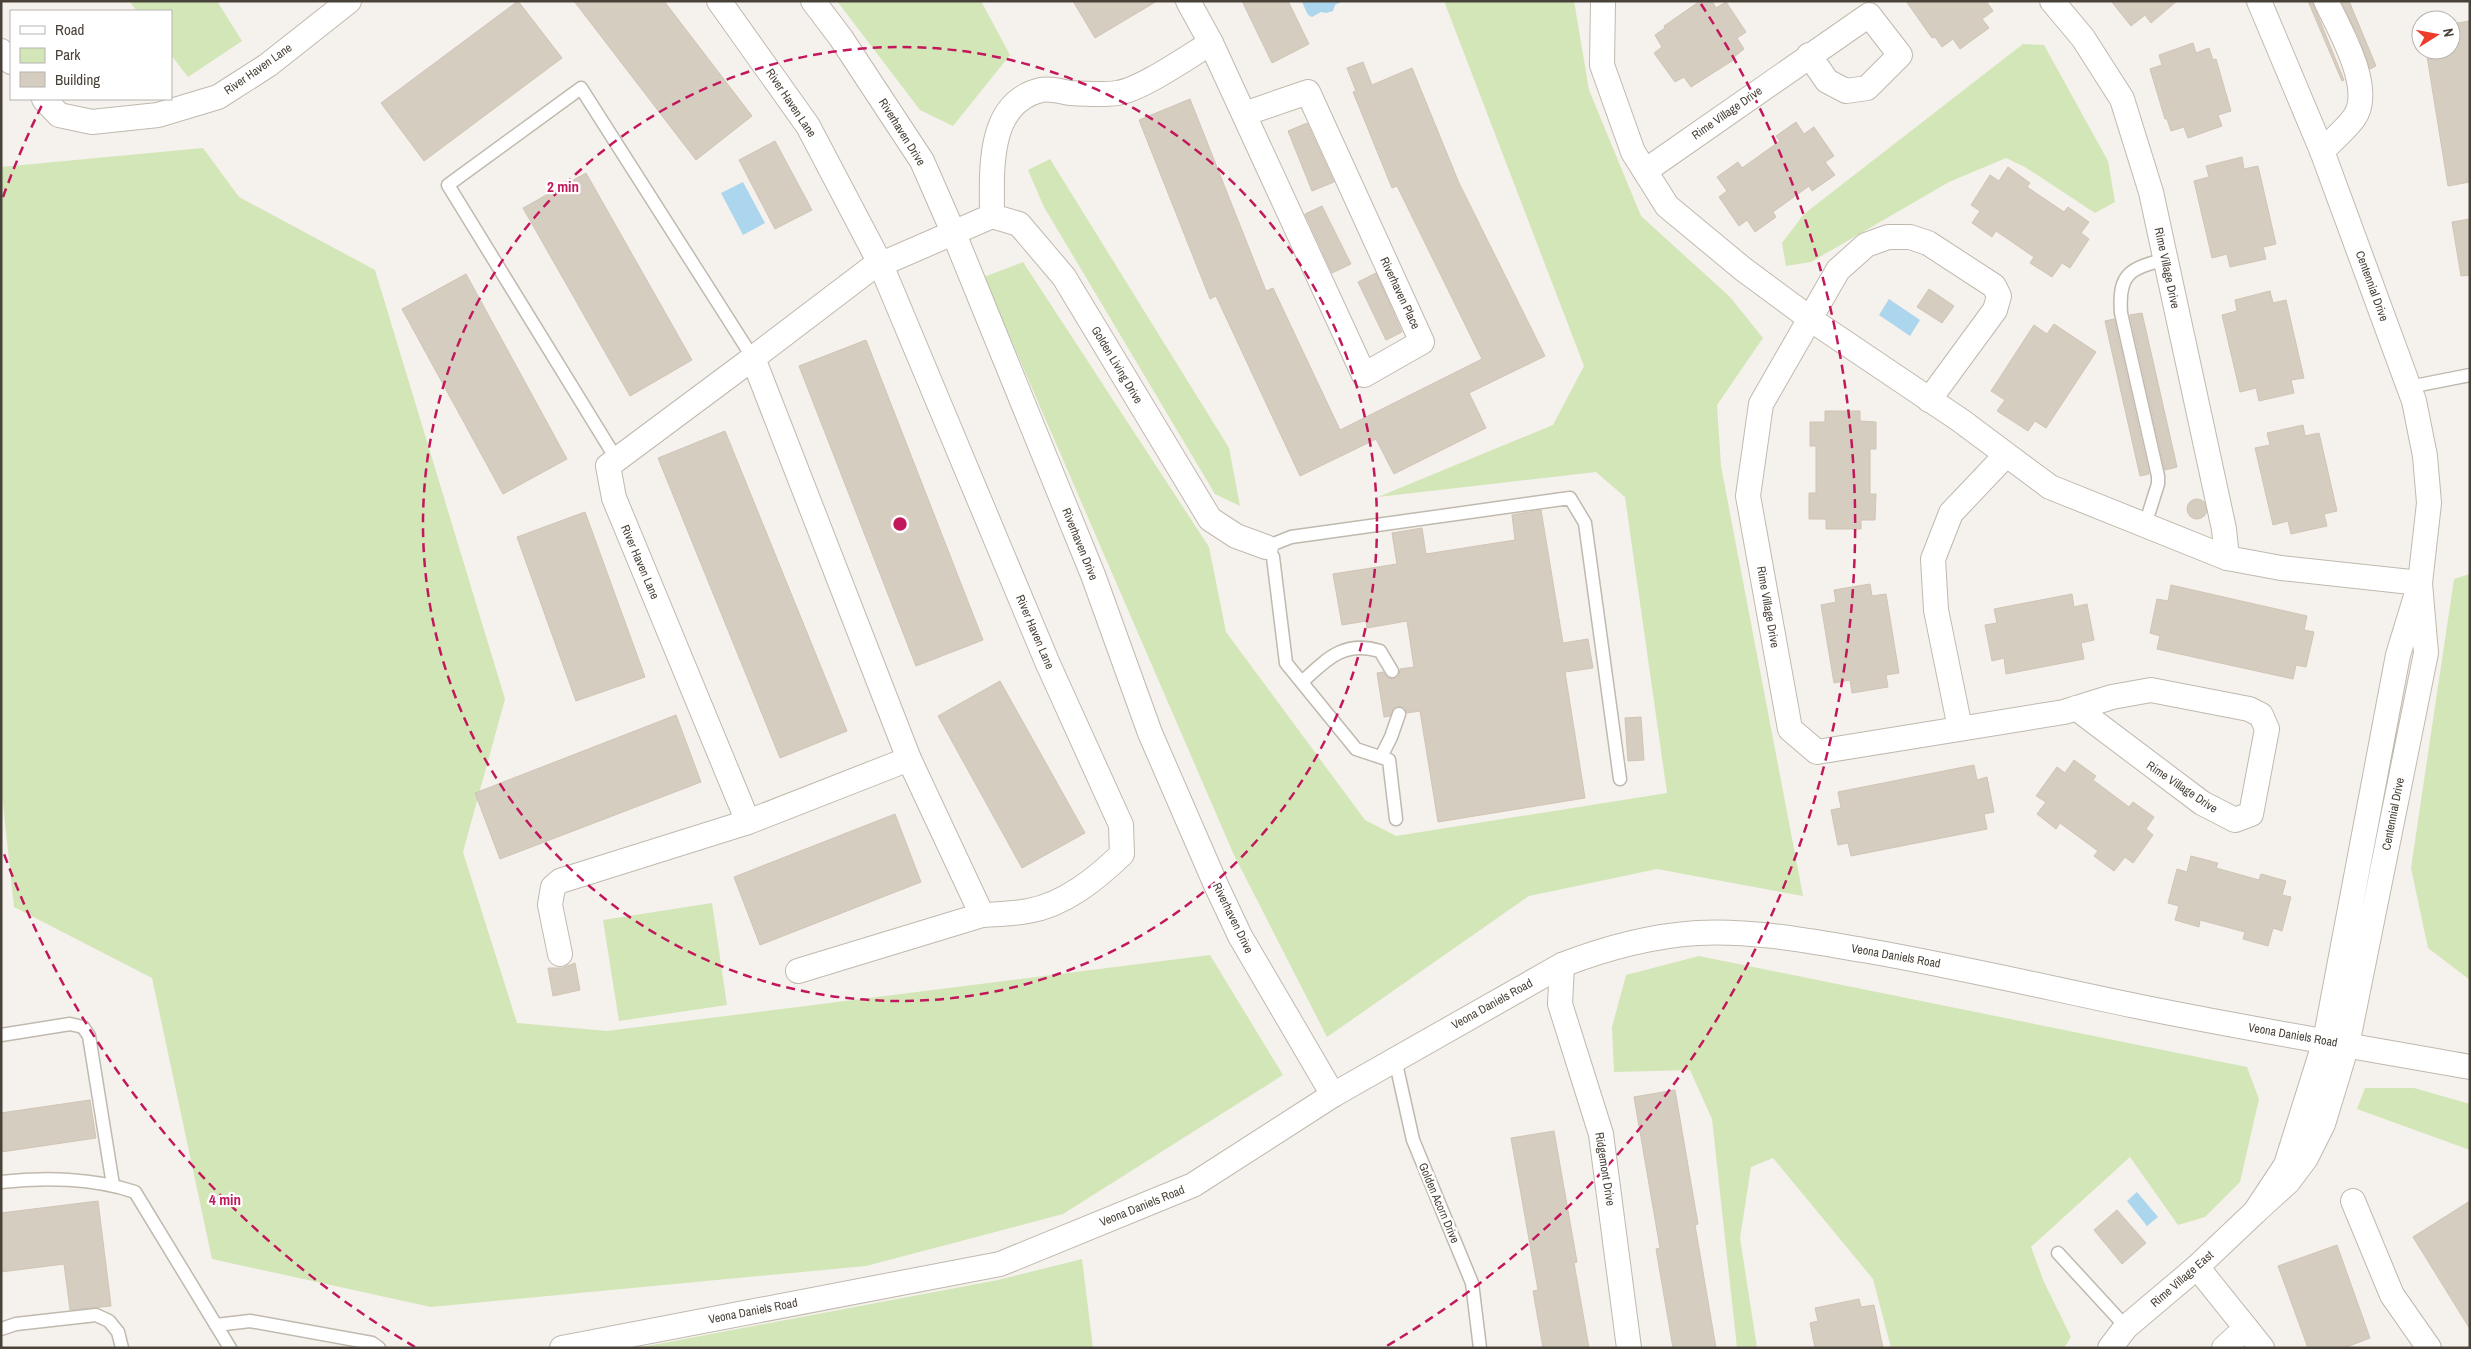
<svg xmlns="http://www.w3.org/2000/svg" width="2471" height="1349" viewBox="0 0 2471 1349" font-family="'Archivo Narrow',sans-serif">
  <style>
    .green { fill: #d3e6b7 }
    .water { fill: #acd6ed }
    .building { fill: #d6cdc1; stroke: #d0c4b5 }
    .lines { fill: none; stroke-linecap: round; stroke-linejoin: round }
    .lane-casing { stroke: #c0b9ae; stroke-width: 15 }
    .street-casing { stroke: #c0b9ae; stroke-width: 26 }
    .lane { stroke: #fff; stroke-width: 12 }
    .street { stroke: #fff; stroke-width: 24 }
    .ring { fill: none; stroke: #c2185b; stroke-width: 2.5; stroke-dasharray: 9 6 }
    .labels { text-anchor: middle; stroke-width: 4.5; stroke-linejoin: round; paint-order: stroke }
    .street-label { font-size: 12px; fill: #494239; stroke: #fff }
    .centre { fill: #c2185b; stroke: #fff; stroke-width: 2.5 }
    .ring-label { font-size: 15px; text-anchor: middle; font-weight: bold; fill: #c2185b; stroke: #fff; stroke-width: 4.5; stroke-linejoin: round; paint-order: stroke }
  </style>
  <rect width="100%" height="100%" fill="#f5f1ec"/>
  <!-- green -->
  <g class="green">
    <polygon points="129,1 217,1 242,41 188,77 171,55 171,11 137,11"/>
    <polygon points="837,1 981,1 1010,55 953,126 920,110"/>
    <polygon points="1444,1 1574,1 1589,90 1641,216 1730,297 1763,338 1717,405 1721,466 1803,896 1657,869 1529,896 1327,1037 1234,855 984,277 1023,262 1209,547 1226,632 1365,820 1396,836 1667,793 1625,497 1596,472 1378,497 1553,425 1584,366"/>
    <polygon points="2023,44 2044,45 2108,161 2115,202 2095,213 2025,167 2006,158 1949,182 1811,262 1786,266 1782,243 1804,214"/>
    <polygon points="203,148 239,197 375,270 505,699 463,852 517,1023 607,1031 1210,955 1283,1075 1063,1214 866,1266 431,1307 212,1259 152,978 14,907 1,786 1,167"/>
    <polygon points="1050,159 1229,448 1240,506 1215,494 1044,207 1028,170"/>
    <polygon points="2470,574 2470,980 2428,948 2411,868 2454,579"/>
    <polygon points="712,903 727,1005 619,1021 603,920"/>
    <polygon points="1699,956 2247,1067 2259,1099 2240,1182 2205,1217 2178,1225 2130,1157 2031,1247 2044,1282 2071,1337 2064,1348 1891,1348 1873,1279 1773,1158 1751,1167 1740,1238 1757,1348 1737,1348 1712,1119 1690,1070 1614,1072 1612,1027 1626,975"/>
    <polygon points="2365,1088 2414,1088 2470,1104 2470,1150 2357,1109"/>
    <polygon points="1082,1259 1093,1348 637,1348 998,1280"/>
  </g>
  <!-- water -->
  <g class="water">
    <polygon points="1343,1 1335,5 1333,11 1326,13 1321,12 1312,17 1308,15 1302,2"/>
    <polygon points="743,182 765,223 743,235 721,193"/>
    <polygon points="1889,299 1920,320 1910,336 1879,315"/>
    <polygon points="2137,1192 2158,1217 2147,1226 2127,1201"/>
  </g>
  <!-- building -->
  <g class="building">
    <polygon points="518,1 562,58 424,161 381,103"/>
    <polygon points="574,1 664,1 752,116 696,160"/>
    <polygon points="1073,1 1157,1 1095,38"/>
    <polygon points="1242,1 1288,1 1309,44 1272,63"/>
    <polygon points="1700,1 1712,1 1716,8 1726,2 1746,32 1737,38 1744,49 1734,57 1735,59 1691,87 1684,77 1675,82 1654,53 1662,47 1655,35 1665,28 1664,26"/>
    <polygon points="1906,1 1986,1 1993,11 1982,19 1989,28 1960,49 1953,39 1942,47 1935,37 1932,38"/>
    <polygon points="2111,1 2177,1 2151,23 2145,15 2131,26"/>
    <polygon points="2308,1 2312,1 2344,80 2342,81"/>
    <polygon points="2341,1 2349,1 2376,66 2370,69 2359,38"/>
    <polygon points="2470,21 2470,182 2448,186 2426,50 2451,50 2451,24"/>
    <polygon points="2193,43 2196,53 2209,48 2213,60 2216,59 2231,111 2218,115 2222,126 2188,138 2184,127 2171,131 2167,119 2165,119 2150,69 2162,65 2159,55"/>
    <polygon points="1363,62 1372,85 1412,68 1459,183 1545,356 1469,393 1486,428 1394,474 1376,439 1300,476 1216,296 1210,299 1139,120 1190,99 1266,291 1273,288 1340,430 1482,359 1397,186 1392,188 1353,92 1356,91 1347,68"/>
    <polygon points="1796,122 1804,134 1814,127 1834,156 1825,162 1835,175 1812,191 1809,186 1773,212 1776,217 1755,232 1747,220 1739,226 1719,197 1727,191 1717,177 1738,162 1742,168 1780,141 1776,136"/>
    <polygon points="1307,123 1334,182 1312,191 1288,131"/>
    <polygon points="775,141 812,210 775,229 739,160"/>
    <polygon points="2242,157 2244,169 2258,166 2276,244 2263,247 2266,259 2230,267 2227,254 2212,258 2194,181 2209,177 2206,166"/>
    <polygon points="2008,167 2030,183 2027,187 2064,212 2068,207 2089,222 2081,233 2089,239 2070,268 2062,263 2052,277 2030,263 2034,257 1996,231 1992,237 1972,223 1980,211 1971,205 1990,175 1999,181"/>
    <polygon points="586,173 692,360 630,396 523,208"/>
    <polygon points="1322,206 1351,264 1332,273 1305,214"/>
    <polygon points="2470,219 2470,275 2461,276 2452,222"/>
    <polygon points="1376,273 1402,332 1386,340 1358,282"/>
    <polygon points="466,274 567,459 503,494 402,309"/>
    <polygon points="1929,289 1954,306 1942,323 1917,307"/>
    <polygon points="2270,291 2273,303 2286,300 2304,378 2291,380 2294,393 2259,401 2256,388 2240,392 2222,315 2237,311 2235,300"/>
    <polygon points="2142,313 2177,467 2165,470 2130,315"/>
    <polygon points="2114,319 2149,474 2140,476 2105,321"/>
    <polygon points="2054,324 2096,352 2046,428 2035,421 2028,431 1997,411 2005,400 1991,391 2034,325 2047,334"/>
    <polygon points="866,340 983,640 916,666 799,366"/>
    <polygon points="1825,411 1860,411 1860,421 1876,422 1876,449 1870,449 1870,494 1876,494 1875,520 1861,520 1861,529 1826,529 1826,519 1809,519 1809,493 1816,493 1816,446 1810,446 1810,422 1825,422"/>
    <polygon points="2303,425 2305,436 2319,433 2337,511 2324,514 2327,526 2291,534 2288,521 2273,525 2255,448 2270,445 2267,433"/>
    <polygon points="725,431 847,731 780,758 658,458"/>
    <circle cx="2197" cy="509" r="10"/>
    <polygon points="1541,510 1563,643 1588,639 1593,668 1565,672 1585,798 1438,822 1420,711 1407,713 1405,708 1398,706 1393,708 1390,716 1384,717 1377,673 1383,672 1388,678 1393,679 1399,675 1400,669 1414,667 1407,621 1367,628 1366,621 1342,625 1333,574 1397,564 1392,533 1422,528 1426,554 1515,540 1512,515"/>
    <polygon points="585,512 645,677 576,701 517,537"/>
    <polygon points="1870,584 1872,596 1886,594 1899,673 1886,675 1888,687 1852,693 1850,680 1834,683 1821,605 1836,602 1834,590"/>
    <polygon points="2171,585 2307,616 2304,630 2314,632 2306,667 2296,665 2293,679 2157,649 2160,636 2150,633 2157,599 2168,601"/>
    <polygon points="2072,594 2074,607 2087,604 2094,640 2081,643 2084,659 2006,674 2004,658 1992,661 1985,625 1997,623 1994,609"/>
    <polygon points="1000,681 1085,833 1022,868 938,716"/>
    <polygon points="676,715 701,782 500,859 475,793"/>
    <polygon points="1641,717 1644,760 1628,761 1625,718"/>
    <polygon points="2074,760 2096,776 2093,780 2129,807 2133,802 2154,817 2146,829 2153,835 2133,863 2125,857 2114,871 2094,856 2098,851 2060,823 2056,829 2037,814 2046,802 2036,796 2057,767 2065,773"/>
    <polygon points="1974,765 1977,780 1987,777 1994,812 1984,814 1987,829 1851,856 1848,843 1838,845 1831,810 1841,808 1838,792"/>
    <polygon points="895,814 921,882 760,945 734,877"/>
    <polygon points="2191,856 2218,863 2216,868 2259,880 2261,874 2286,881 2282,895 2291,897 2282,931 2273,928 2268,946 2243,939 2245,932 2200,920 2199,927 2175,920 2179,906 2168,903 2177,869 2187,872"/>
    <polygon points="575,963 580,990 553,996 548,968 562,968"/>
    <polygon points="1675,1090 1698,1224 1695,1225 1716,1348 1673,1348 1656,1249 1660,1248 1634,1097"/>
    <polygon points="90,1100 96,1138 1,1152 1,1113"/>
    <polygon points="1554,1131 1577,1262 1574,1263 1589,1348 1543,1348 1533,1291 1538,1290 1511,1138"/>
    <polygon points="98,1201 111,1306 70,1310 64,1264 1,1272 1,1213"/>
    <polygon points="2470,1201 2470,1329 2413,1237"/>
    <polygon points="2117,1210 2146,1243 2122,1264 2094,1230"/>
    <polygon points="2337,1245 2370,1338 2344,1348 2308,1348 2278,1266"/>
    <polygon points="1859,1299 1861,1307 1874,1305 1883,1348 1815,1348 1810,1323 1818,1321 1815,1308"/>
  </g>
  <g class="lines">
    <!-- lane casing -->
    <g class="lane-casing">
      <g id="lane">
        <polyline points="2409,387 2470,375"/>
        <polyline points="617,460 448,185 581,88 753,358"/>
        <path d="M2145 525 2158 484V476L2121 313C2118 273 2130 269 2165 259"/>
        <path d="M1302 682C1327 659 1344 640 1380 651L1392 671"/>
        <polyline points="1381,757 1391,737 1399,714"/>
        <polyline points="1396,819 1389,760 1356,749 1286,663 1273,557 1266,547 1291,537 1570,498 1585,523 1620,779"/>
        <polyline points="1,1035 70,1024 83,1027 89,1036 113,1185"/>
        <polyline points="1395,1059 1413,1140 1472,1283 1480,1348"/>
        <path d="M1 1182C44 1177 94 1178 135 1192L230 1348"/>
        <polyline points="2058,1253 2126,1327"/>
        <polyline points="216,1325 250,1321 372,1343 379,1348"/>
        <polyline points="1,1329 16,1324 96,1315 109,1321 118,1332 122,1348"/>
      </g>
    </g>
    <!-- street casing -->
    <g class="street-casing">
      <g id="street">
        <path d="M719 1 808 126 881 265 1048 664 1121 825 1122 854C1096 879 1064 905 1028 911 1013 914 997 914 982 915"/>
        <polyline points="813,1 841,38 922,161 954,234 1093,575 1150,733 1216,885 1240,936 1333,1095"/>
        <polyline points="1188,1 1211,43 1364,375 1422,342 1308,92 1244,114"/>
        <polyline points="1603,1 1602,65 1633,152 1667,206 1743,269 1816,323 1960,420 2050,487 2227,558 2281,568 2420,583 2429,503 2425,456 2414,401 2322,151 2259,1"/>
        <polyline points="2052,1 2083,38 2122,99 2151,192 2224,529 2227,558"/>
        <polyline points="1,51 11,62"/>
        <polyline points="44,99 59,115 92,122 158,115 218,97 268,65 349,1"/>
        <path d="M2322 151C2332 141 2345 130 2354 118 2375 89 2339 29 2326 1"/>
        <polyline points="1645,171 1869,15 1900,55 1867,88 1846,91 1827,81 1809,55"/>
        <path d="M992 216C992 172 986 103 1041 90 1050 88 1063 92 1071 93 1086 94 1103 95 1117 93 1141 90 1189 56 1211 43"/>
        <polyline points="753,358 870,269 992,216 1019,224 1064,277 1210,519 1236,536 1266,547"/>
        <polyline points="1929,400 1995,310 1999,296 1994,286 1928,243 1910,237 1888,237 1866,245 1838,270 1761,404 1748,496 1790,729 1817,752 2064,712 2112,697 2151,690 2249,709 2261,715 2267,729 2251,814 2235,820 2202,803 2076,708"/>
        <polygon points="2420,583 2426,653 2347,1045 2323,1124 2306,1158 2288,1182 2255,1212 2286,1165 2325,1041 2398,655"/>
        <polyline points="1960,728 1936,610 1933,559 1951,513 2006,455"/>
        <polyline points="748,822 614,498 608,466 753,358 909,759 982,915 798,971"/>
        <polyline points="560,954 550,905 553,887 560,881 748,822 909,759"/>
        <polyline points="1562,965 1560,1004 1601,1134 1629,1348"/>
        <polyline points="2353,1201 2392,1295 2429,1348"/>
        <polyline points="2197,1267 2262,1348"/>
        <path d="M562 1348 1000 1264 1193 1185 1333 1095 1562 965C1606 948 1650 936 1697 933 1753 930 1809 941 1863 950 1955 966 2045 987 2136 1006 2247 1029 2359 1047 2470 1067"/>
        <polyline points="2110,1348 2126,1327 2197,1267 2255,1212"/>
        <polyline points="2224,1348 2246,1328"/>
      </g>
    </g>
    <!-- lane -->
    <use href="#lane" class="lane"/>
    <!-- street -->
    <use href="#street" class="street"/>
  </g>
  <!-- distance rings -->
  <g class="ring">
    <circle cx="900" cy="524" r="477"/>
    <path d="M415 1347A955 955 0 0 1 3 851M3 197A955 955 0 0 1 42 105M1701 4A955 955 0 0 1 1385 1347"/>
  </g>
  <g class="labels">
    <!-- street labels -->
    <g class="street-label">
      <text transform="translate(258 69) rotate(-35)" y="4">River Haven Lane</text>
      <text transform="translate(791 103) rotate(56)" y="4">River Haven Lane</text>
      <text transform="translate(1727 113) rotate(-35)" y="4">Rime Village Drive</text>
      <text transform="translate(902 132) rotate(58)" y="4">Riverhaven Drive</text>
      <text transform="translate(2167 268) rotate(78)" y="4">Rime Village Drive</text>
      <text transform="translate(2372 286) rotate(70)" y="4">Centennial Drive</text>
      <text transform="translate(1400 293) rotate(65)" y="4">Riverhaven Place</text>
      <text transform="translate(1117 365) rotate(59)" y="4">Golden Living Drive</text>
      <text transform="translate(1080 544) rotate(68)" y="4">Riverhaven Drive</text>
      <text transform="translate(640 562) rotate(67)" y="4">River Haven Lane</text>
      <text transform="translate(1768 607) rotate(80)" y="4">Rime Village Drive</text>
      <text transform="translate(1035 632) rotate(67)" y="4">River Haven Lane</text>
      <text transform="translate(2182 787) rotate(34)" y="4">Rime Village Drive</text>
      <text transform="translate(2393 814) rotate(-79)" y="4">Centennial Drive</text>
      <text transform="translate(1233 918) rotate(64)" y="4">Riverhaven Drive</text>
      <text transform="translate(1896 956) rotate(10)" y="4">Veona Daniels Road</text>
      <text transform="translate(1492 1004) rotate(-29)" y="4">Veona Daniels Road</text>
      <text transform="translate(2293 1035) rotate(10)" y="4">Veona Daniels Road</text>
      <text transform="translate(1605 1169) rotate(81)" y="4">Ridgemont Drive</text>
      <text transform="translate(1439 1203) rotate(67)" y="4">Golden Acorn Drive</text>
      <text transform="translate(1142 1206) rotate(-22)" y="4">Veona Daniels Road</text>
      <text transform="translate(2182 1279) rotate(-41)" y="4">Rime Village East</text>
      <text transform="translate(753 1311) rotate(-11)" y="4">Veona Daniels Road</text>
    </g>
  </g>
  <circle cx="900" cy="524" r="8" class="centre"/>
  <g class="ring-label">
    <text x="563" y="192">2 min</text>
    <text x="225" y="1205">4 min</text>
  </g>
  <!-- border -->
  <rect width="2471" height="1349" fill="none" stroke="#494239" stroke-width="5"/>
  <!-- legend -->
  <rect x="10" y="10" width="162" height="90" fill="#ffffff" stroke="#b6b3b0"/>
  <rect x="20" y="26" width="25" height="8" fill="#ffffff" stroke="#b6b3b0"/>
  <text x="55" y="35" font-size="15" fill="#494239">Road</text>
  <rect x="20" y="48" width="25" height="15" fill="#d3e6b7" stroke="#b6b3b0"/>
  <text x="55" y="60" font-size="15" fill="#494239">Park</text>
  <rect x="20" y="72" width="25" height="15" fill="#d6cdc1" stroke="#b6b3b0"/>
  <text x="55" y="85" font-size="15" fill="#494239">Building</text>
  <!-- north arrow -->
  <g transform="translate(2436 35) rotate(79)"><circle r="24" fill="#ffffff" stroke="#b6b3b0"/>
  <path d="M0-4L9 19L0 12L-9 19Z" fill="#ed3d2a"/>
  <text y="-8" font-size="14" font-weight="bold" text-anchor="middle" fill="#494239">N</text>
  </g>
</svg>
